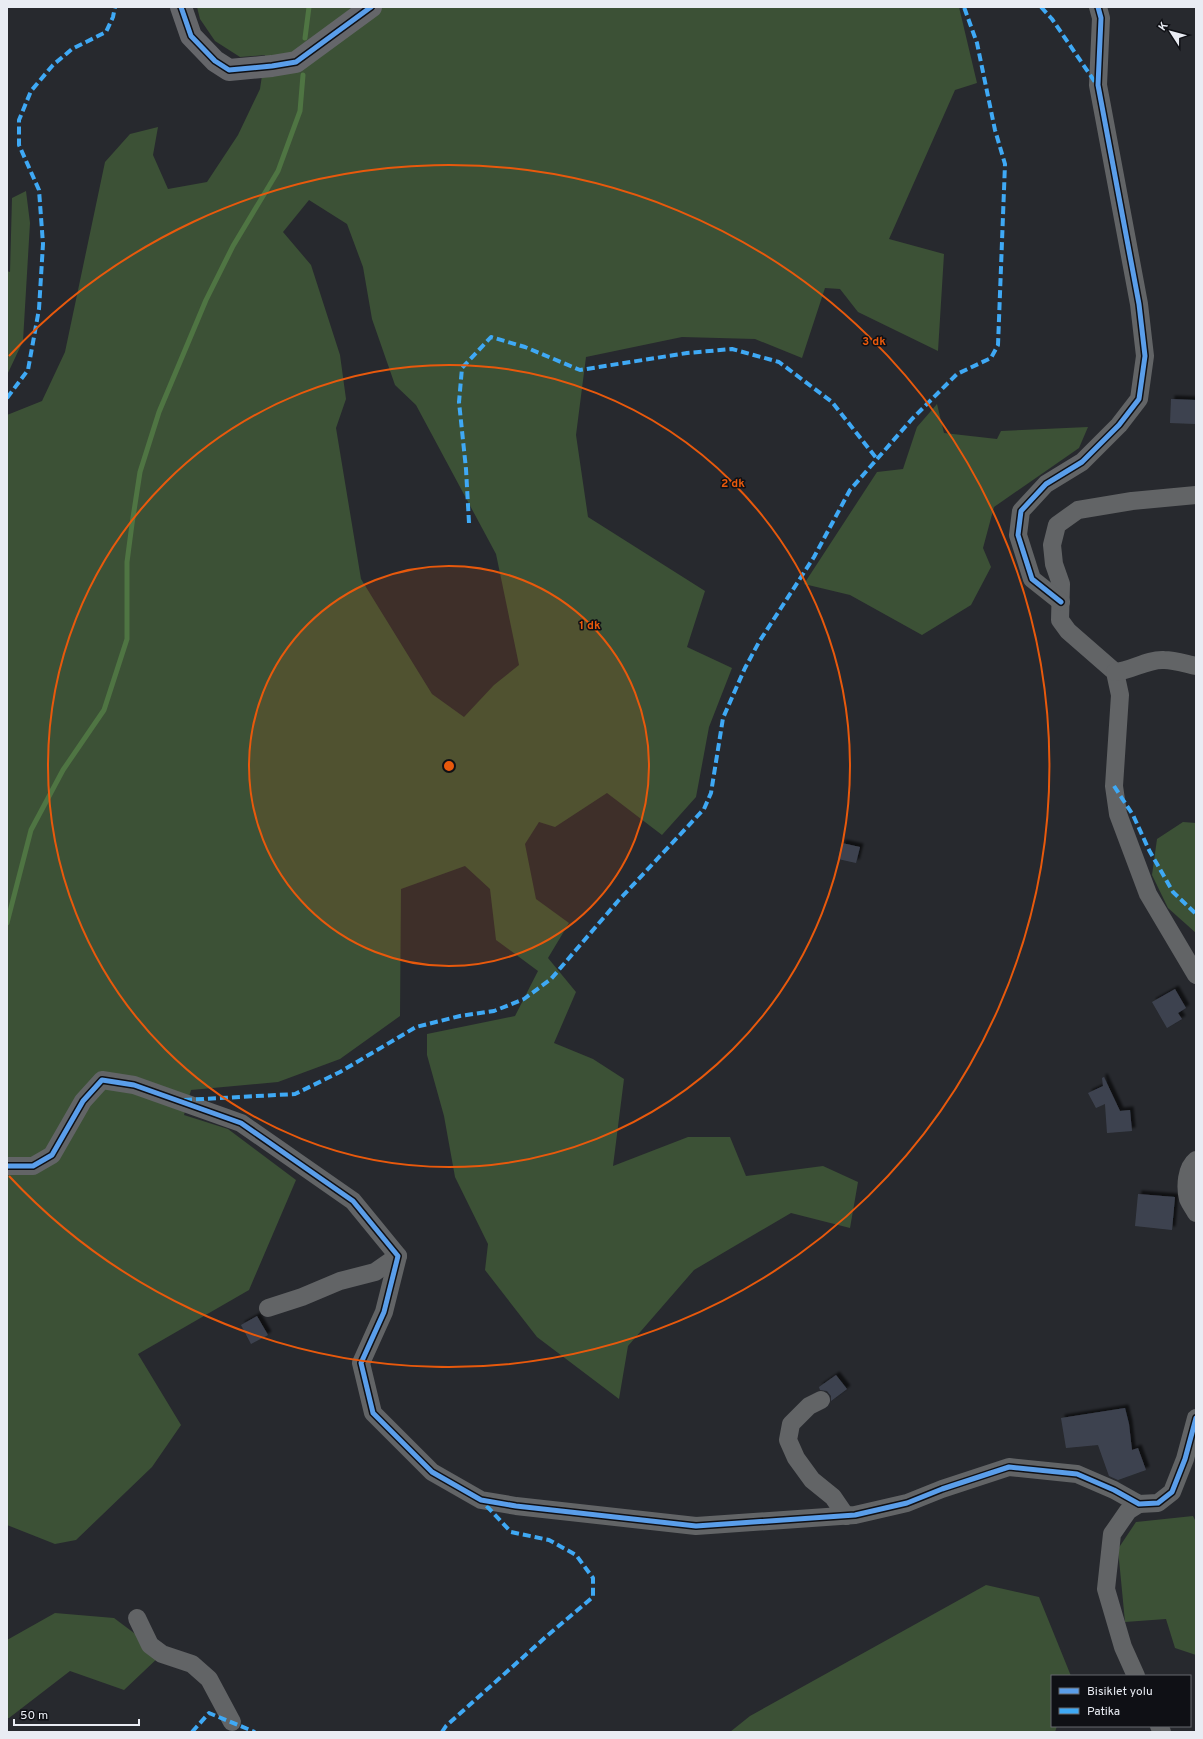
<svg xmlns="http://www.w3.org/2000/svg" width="1203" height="1739" viewBox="0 0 1203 1739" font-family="Overpass,sans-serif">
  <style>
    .green { fill: #3c5136; fill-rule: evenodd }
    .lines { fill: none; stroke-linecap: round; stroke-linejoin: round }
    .stream { stroke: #4f7543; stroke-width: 5 }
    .building { fill: #3e4350; filter: url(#shadow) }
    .street { stroke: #626466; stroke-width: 18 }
    .secondary { stroke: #65666a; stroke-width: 22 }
    .quiet { stroke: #3fa9f5; stroke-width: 4; stroke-dasharray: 8 4; stroke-linecap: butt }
    .cycleway-casing { stroke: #0f1015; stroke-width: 8 }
    .cycleway { stroke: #5a9eea; stroke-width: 5 }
    .ring { fill: none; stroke: #e8590c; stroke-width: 2 }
    .centre { fill: #e8590c; stroke: #0f1015; stroke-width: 2 }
    .ring-label { font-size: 12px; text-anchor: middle; font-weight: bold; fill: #e8590c; stroke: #0f1015; stroke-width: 3; stroke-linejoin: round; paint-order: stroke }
  </style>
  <defs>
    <filter id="shadow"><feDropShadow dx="3.5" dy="-3.5" stdDeviation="1" flood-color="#0009"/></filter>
  </defs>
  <rect width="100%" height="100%" fill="#27292e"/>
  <!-- green -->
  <g class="green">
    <path d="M197 7H959L977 83 955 90 889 239 944 254 938 351 858 312 840 289 825 288 802 358 755 339 682 337 586 357 576 435 588 517 705 591 687 647 732 668 709 727 696 797 662 835 607 793 555 827 539 822 525 844 536 899 569 923 548 958 576 992 554 1043 593 1059 624 1079 613 1166 688 1137H730L746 1176 823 1166 858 1182 850 1228 791 1213 694 1270 628 1346 619 1399 537 1337 485 1270 488 1244 455 1177 444 1116 427 1055V1034L515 1016 538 971 496 940 490 889 465 866 401 889 400 1016 340 1059 278 1082 191 1090 184 1115 228 1129 296 1180 249 1290 138 1354 181 1425 152 1467 76 1540 55 1544 7 1525V415L42 401 65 352 105 162 130 134 158 127 153 155 168 189 207 182 238 135 260 89 265 55 240 57 215 41 200 19ZM309 200 347 224 363 267 372 319 395 385 416 405 496 554 519 665 494 685 464 717 432 694 361 579 336 428 346 399 340 355 311 265 283 232Z"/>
    <polygon points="26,191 30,223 23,341 7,375 7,271 10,272 12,198"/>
    <polygon points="937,404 944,433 997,439 1001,431 1088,427 1079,448 994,507 983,548 991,567 971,605 922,635 850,595 804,584 877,472 903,469 917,427"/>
    <polygon points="1183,822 1196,823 1196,933 1168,908 1152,875 1157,839"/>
    <polygon points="1193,1516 1196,1522 1196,1655 1175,1648 1166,1619 1125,1622 1118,1549 1136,1522"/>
    <polygon points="986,1585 1039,1597 1071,1676 1052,1676 1052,1726 1057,1726 1055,1732 730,1732 750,1716"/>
    <polygon points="55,1613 114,1618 162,1654 124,1690 70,1671 9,1718 7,1718 7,1640"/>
  </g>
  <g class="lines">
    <!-- stream -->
    <g class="stream">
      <polyline points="305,38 309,7"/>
      <polyline points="7,923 31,830 63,770 104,710 127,639 127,562 132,524 140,472 159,412 206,300 233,246 278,171 300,111 303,75"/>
    </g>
  </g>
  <!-- building -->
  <g class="building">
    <polygon points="1171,399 1196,400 1196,424 1170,423"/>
    <polygon points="842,843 860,847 856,863 838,859"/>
    <polygon points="1175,989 1186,1008 1178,1013 1182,1019 1167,1028 1152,1002"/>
    <polygon points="1104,1077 1120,1111 1130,1110 1132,1131 1107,1133 1105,1104 1096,1108 1088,1093 1103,1086 1102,1078"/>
    <polygon points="1138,1194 1175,1197 1172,1230 1135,1226"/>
    <polygon points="257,1316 268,1335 251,1344 241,1325"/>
    <polygon points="836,1375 847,1389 831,1401 831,1396 827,1391 820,1390 819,1387"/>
    <polygon points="1125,1408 1129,1424 1132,1450 1138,1448 1146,1470 1118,1480 1109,1476 1098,1445 1066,1448 1061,1418"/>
  </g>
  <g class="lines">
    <!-- street -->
    <g class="street">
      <polyline points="1196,495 1132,501 1078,510 1057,525 1052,545 1054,564 1061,584 1060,620 1068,631 1115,672 1120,695 1114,786 1118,814 1148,894 1196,975"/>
      <polyline points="1061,602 1032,579 1018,535 1021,511 1046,484 1082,462 1119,425 1139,399 1145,356 1139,304 1098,85 1101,18 1098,7"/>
      <path d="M1115 672C1131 671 1147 659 1164 660 1175 660 1186 664 1196 666"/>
      <path d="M1196 1160C1186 1168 1185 1187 1188 1199 1190 1204 1194 1209 1196 1213"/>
      <polyline points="7,1166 33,1166 52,1155 83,1101 102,1080 134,1085 241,1123 353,1201 398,1256 384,1312 361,1363 373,1413 432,1472 481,1500 516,1506 696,1526 855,1515 907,1503 942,1489 1009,1467 1077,1474 1114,1490 1139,1504 1158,1503 1172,1492 1185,1459 1196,1418"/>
      <polyline points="268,1308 302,1297 340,1281 375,1272 398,1256"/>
      <polyline points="821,1400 809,1406 791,1424 788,1440 796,1458 812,1480 833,1497 846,1516"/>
      <polyline points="137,1618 150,1645 162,1654 192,1664 209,1679 232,1722"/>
      <polyline points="1136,1676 1123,1647 1106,1589 1112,1534 1128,1511 1139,1504"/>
      <polyline points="1159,1726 1162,1732"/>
    </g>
    <!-- secondary -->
    <polyline class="secondary" points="181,7 191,36 215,61 229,70 272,66 296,62 371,7"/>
    <!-- quiet -->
    <g class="quiet">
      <polyline points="1041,7 1052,19 1097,85"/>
      <polyline points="7,398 28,370 39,309 43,244 39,190 19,145 19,120 31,91 53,65 72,49 106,32 113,17 115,7"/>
      <polyline points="469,523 466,469 459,402 462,368 491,337 525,347 580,370 687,353 732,349 779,362 832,402 877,459"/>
      <polyline points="1114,786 1133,815 1149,850 1173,892 1196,914"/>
      <polyline points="184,1100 295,1094 340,1072 416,1027 460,1016 494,1011 524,999 551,979 618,901 704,809 711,793 723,718 745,668 759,642 814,557 850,490 912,419 957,374 991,358 998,345 1005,164 995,130 977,43 964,7"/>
      <polyline points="192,1732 209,1713 255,1732"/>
      <polyline points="442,1732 446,1726 548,1635 593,1597 593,1578 576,1555 549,1540 511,1532 481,1500"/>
    </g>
    <!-- cycleway casing -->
    <g class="cycleway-casing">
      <g id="cycleway">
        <polyline points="181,7 191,36 215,61 229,70 272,66 296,62 371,7"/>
        <polyline points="1061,602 1032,579 1018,535 1021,511 1046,484 1082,462 1119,425 1139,399 1145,356 1139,304 1098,85 1101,18 1098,7"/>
        <polyline points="7,1166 33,1166 52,1155 83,1101 102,1080 134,1085 241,1123 353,1201 398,1256 384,1312 361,1363 373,1413 432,1472 481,1500 516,1506 696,1526 855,1515 907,1503 942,1489 1009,1467 1077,1474 1114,1490 1139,1504 1158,1503 1172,1492 1185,1459 1196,1418"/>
      </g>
    </g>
    <!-- cycleway -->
    <use href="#cycleway" class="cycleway"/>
  </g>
  <!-- distance rings -->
  <circle cx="449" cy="766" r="200" fill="#e8590c" fill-opacity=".12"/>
  <g class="ring">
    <circle cx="449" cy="766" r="200"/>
    <circle cx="449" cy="766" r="401"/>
    <path d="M9 356A601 601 0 1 1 9 1176"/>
  </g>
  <circle cx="449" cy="766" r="6" class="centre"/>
  <g class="ring-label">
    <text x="874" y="345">3 dk</text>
    <text x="733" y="487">2 dk</text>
    <text x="590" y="629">1 dk</text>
  </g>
  <!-- border -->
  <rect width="1203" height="1739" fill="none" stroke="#e9ecf3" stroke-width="16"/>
  <!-- legend -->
  <rect x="1051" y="1675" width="140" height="52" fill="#0f1015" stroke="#66686e"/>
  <rect x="1059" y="1688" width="20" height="6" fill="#5a9eea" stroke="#66686e"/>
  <text x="1087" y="1695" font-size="12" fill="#e9ecf3">Bisiklet yolu</text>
  <rect x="1059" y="1708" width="20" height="6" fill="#3fa9f5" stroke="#66686e"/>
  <text x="1087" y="1715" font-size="12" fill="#e9ecf3">Patika</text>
  <!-- north arrow -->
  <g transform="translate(1171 32) rotate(306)" stroke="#0f1015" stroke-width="3" paint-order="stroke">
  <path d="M0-3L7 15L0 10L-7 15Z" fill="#e9ecf3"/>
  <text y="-6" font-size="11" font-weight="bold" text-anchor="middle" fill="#e9ecf3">K</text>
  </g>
  <!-- scale -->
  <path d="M14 1719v6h125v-6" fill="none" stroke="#e9ecf3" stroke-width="2"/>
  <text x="20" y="1719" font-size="12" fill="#e9ecf3" stroke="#0f1015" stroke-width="3" paint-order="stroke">50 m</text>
</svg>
